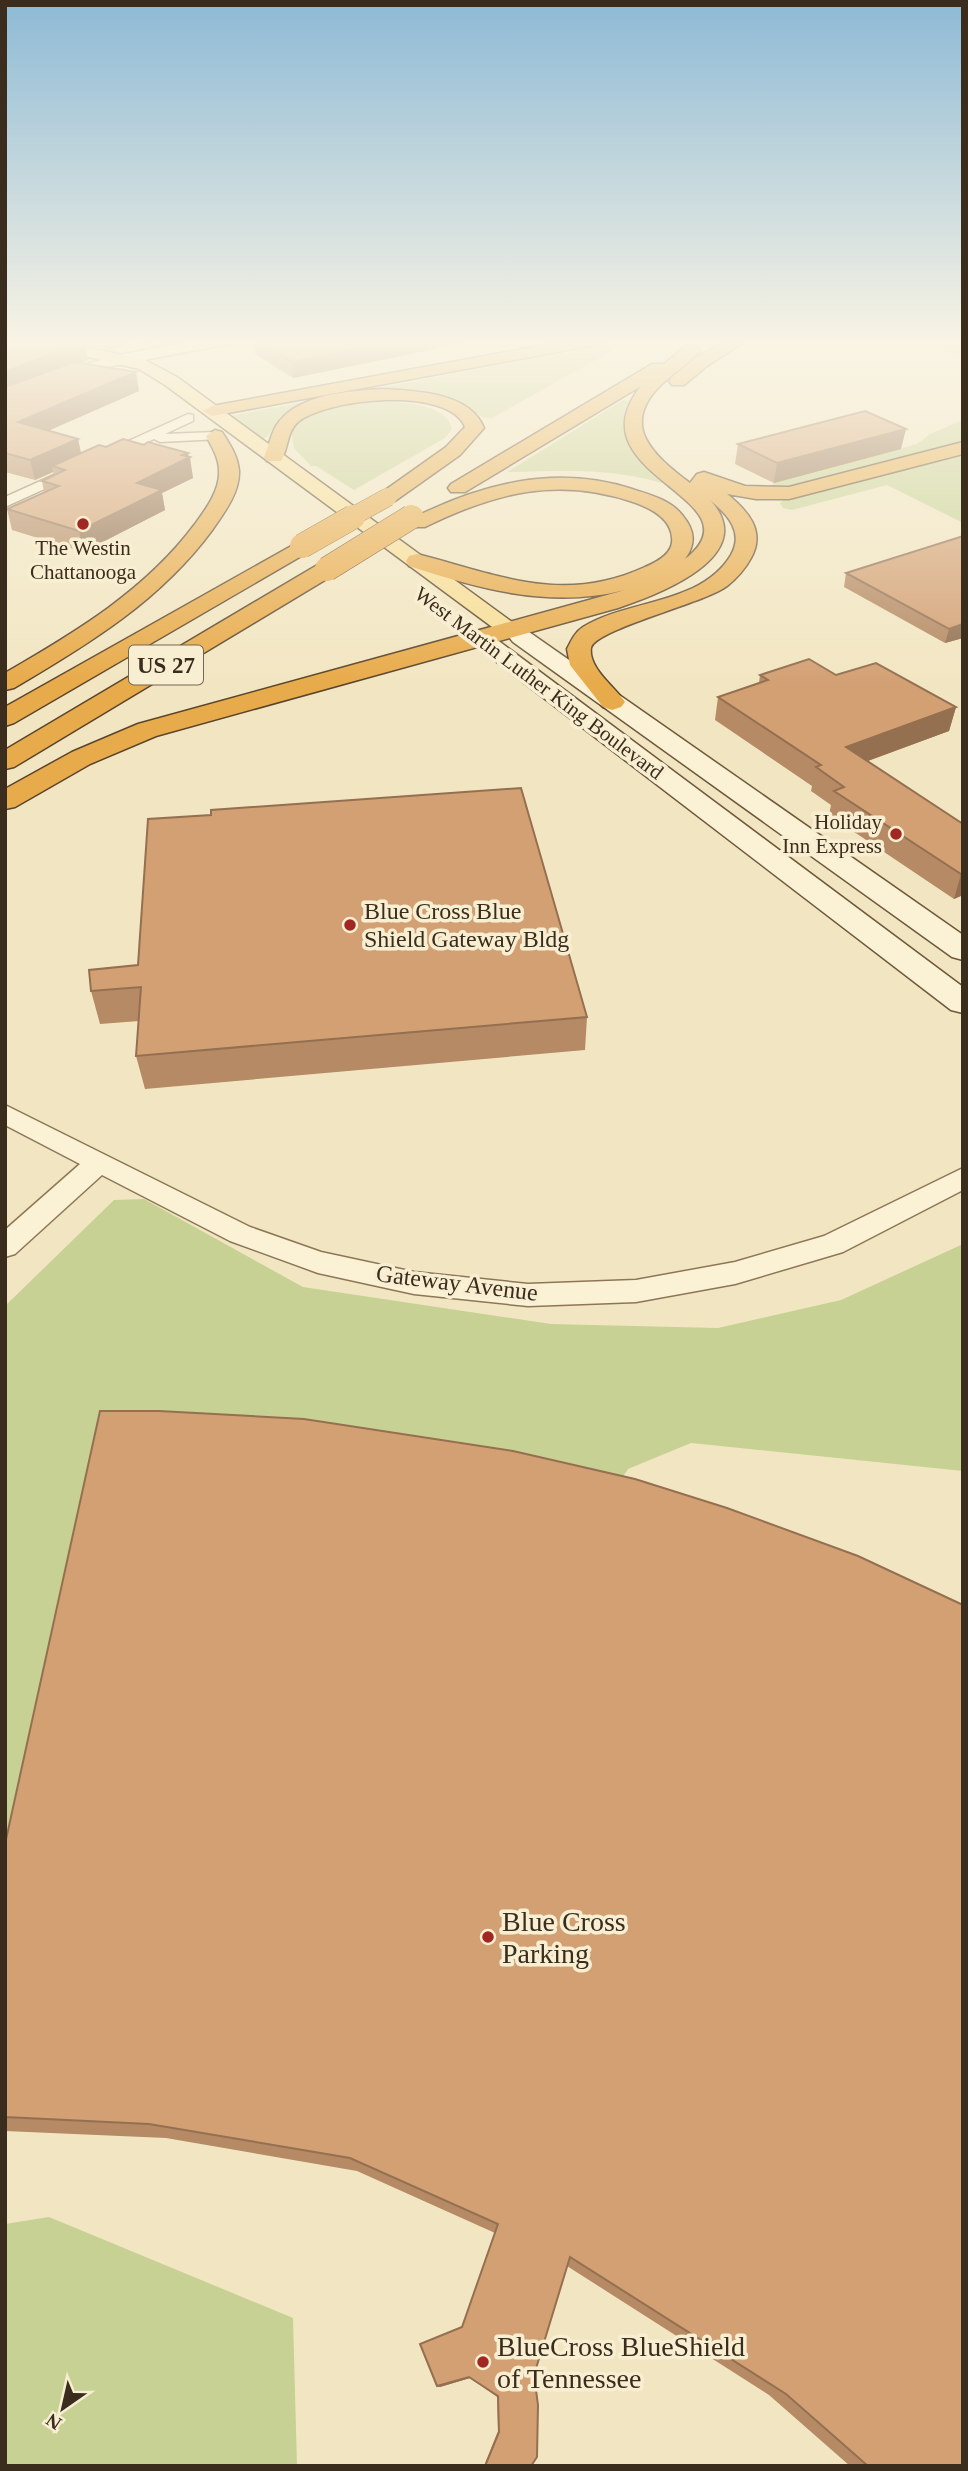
<svg xmlns="http://www.w3.org/2000/svg" width="968" height="2471" viewBox="0 0 968 2471" font-family="Georgia,serif">
  <style>
    .green { fill: #c7d194 }
    .lines { fill: none; stroke-linecap: round; stroke-linejoin: round }
    .minor-casing { stroke: #8d7657; stroke-width: 3 }
    .tertiary-casing { stroke: #8d7657; stroke-width: 3 }
    .secondary-casing { stroke: #6f573a; stroke-width: 3 }
    .primary-casing { stroke: #5a442c; stroke-width: 3 }
    .motorway-casing { stroke: #5a442c; stroke-width: 3 }
    .minor { fill: #fbf2d6; fill-rule: evenodd }
    .tertiary { fill: #fbf2d6; fill-rule: evenodd }
    .secondary { fill: #fbf2d6; fill-rule: evenodd }
    .primary { fill: #f8de96; fill-rule: evenodd }
    .motorway { fill: #e8ab4b; fill-rule: evenodd }
    .motorway-bridge-far1-casing { stroke: #5a442c; stroke-width: 19; stroke-linecap: butt }
    .motorway-bridge-casing { stroke: #5a442c; stroke-width: 25; stroke-linecap: butt }
    .motorway-bridge-far1 { stroke: #e8ab4b; stroke-width: 18 }
    .motorway-bridge { stroke: #e8ab4b; stroke-width: 24 }
    .wall { fill: #b58a64 }
    .shaded-wall { fill: #947051 }
    .building { fill: #d3a074; stroke: #947051; stroke-width: 2 }
    .poi-dot { fill: #a12722; stroke: #f8efd2; stroke-width: 2.5 }
    .labels { text-anchor: middle; stroke-width: 7; stroke-linejoin: round; paint-order: stroke }
    .far-poi-label { font-size: 21px; fill: #3b2d1d; stroke: #f8efd2 }
    .far-street-label { font-size: 21px; fill: #3b2d1d; stroke: #f8efd2 }
    .shield { fill: #f8efd2; stroke: #746753; stroke-width: 2 }
    .shield-label { font-size: 23px; font-weight: bold; fill: #3b2d1d }
    .poi-label { font-size: 24px; fill: #3b2d1d; stroke: #f8efd2; text-anchor: start }
    .street-label { font-size: 24px; fill: #3b2d1d; stroke: #f8efd2 }
    .near-poi-label { font-size: 28px; fill: #3b2d1d; stroke: #f8efd2; text-anchor: start }
  </style>
  <rect width="100%" height="100%" fill="#f2e6c2"/>
  <!-- green -->
  <g class="green">
    <polygon points="896,339 952,339 963,344 963,356"/>
    <polygon points="622,342 626,343 492,418 484,418 461,403 426,394 297,407 281,417 267,437 261,439 230,416"/>
    <path d="M623 400 629 401C610 435 652 465 675 487 614 467 570 471 507 472Z"/>
    <path d="M380 402C403 403 445 402 452 429L445 438 354 490 316 466H311L294 448 291 429C315 403 348 404 380 402Z"/>
    <polygon points="963,420 963,445 815,485 774,489 772,486 774,483 917,444 930,434"/>
    <polygon points="963,456 963,523 887,485 792,510 783,508 780,503 784,500"/>
    <polygon points="144,1199 303,1287 551,1324 718,1328 841,1300 963,1244 963,1471 691,1443 628,1469 602,1508 5,1881 5,1306 114,1200"/>
    <polygon points="49,2217 293,2318 297,2466 5,2466 5,2224"/>
  </g>
  <g class="lines">
    <!-- minor casing -->
    <g class="minor-casing">
      <g id="minor">
        <polygon points="188,414 193,415 193,421 165,434 215,432 220,433 220,439 160,442 154,439 5,507 5,497"/>
        <polygon points="5,1105 250,1227 321,1252 414,1272 528,1284 636,1280 735,1262 824,1236 963,1168 963,1190 843,1252 735,1284 636,1302 528,1306 414,1294 318,1273 230,1241 102,1175 15,1254 5,1257 5,1230 80,1164 5,1125"/>
      </g>
    </g>
    <!-- tertiary casing -->
    <g class="tertiary-casing">
      <polygon id="tertiary" points="118,355 123,357 126,360 123,363 97,370 5,407 5,396 87,364"/>
    </g>
    <!-- secondary casing -->
    <g class="secondary-casing">
      <g id="secondary">
        <polygon points="205,339 237,339 229,344 118,365 110,360 118,355"/>
        <polygon points="521,630 529,632 963,935 963,960 952,957 513,642 509,637 513,632"/>
        <polygon points="480,631 488,633 963,987 963,1013 951,1010 472,643 468,638 472,633"/>
      </g>
    </g>
    <!-- primary casing -->
    <g class="primary-casing">
      <polygon id="primary" points="22,339 50,339 145,360 177,377 523,630 519,635 503,635 165,385 139,369 24,342"/>
    </g>
    <!-- motorway casing -->
    <g class="motorway-casing">
      <g id="motorway">
        <polygon points="577,339 609,339 601,344 212,416 203,411 212,406"/>
        <polygon points="730,339 749,339 707,366 684,385 672,385 669,381 672,377 695,358"/>
        <path d="M692 345 700 350C690 363 675 372 663 383 618 425 653 455 690 483L697 474 704 472 745 486 789 487 963 442V454L789 499H756L727 494C748 511 766 531 751 558 745 569 737 578 727 586 705 603 595 629 591 648 588 668 615 687 625 702L621 707 612 710 603 707 570 665 567 649C571 641 575 632 583 627 628 599 701 605 731 555 744 532 728 515 710 500 762 556 657 595 618 608L156 736 90 764 15 807 5 809V789L72 752 138 724 625 590C551 609 480 589 409 566L406 561 409 556 417 554C499 575 562 605 645 567 657 562 674 553 672 538 671 519 652 509 636 503 559 476 496 492 425 527H411L408 523 411 519C481 484 555 464 632 489 651 495 671 500 683 516 695 531 696 544 685 559 764 498 569 476 641 386L465 492H451L448 488 451 484 652 364H664L686 346Z"/>
        <path d="M382 389C415 391 470 392 484 428L460 455 395 501H381L378 497 381 493 446 447 465 427C449 386 328 398 298 422 287 431 288 450 281 461H267L264 457C269 447 270 436 276 426 296 394 348 391 382 389Z"/>
        <path d="M215 430 222 432C229 443 238 456 239 471 240 492 224 513 213 529 161 600 89 644 14 688L5 690V673C76 632 146 590 195 524 206 509 220 490 219 471 219 458 212 447 206 436Z"/>
        <polygon points="302,540 310,541 313,546 310,551 14,723 5,726 5,707"/>
        <polygon points="327,562 335,564 338,569 335,574 14,767 5,769 5,750 319,564"/>
      </g>
    </g>
    <!-- minor -->
    <use href="#minor" class="minor"/>
    <!-- tertiary -->
    <use href="#tertiary" class="tertiary"/>
    <!-- secondary -->
    <use href="#secondary" class="secondary"/>
    <!-- primary -->
    <use href="#primary" class="primary"/>
    <!-- motorway -->
    <use href="#motorway" class="motorway"/>
    <!-- motorway-bridge-far1 casing -->
    <g class="motorway-bridge-far1-casing">
      <g id="motorway-bridge-far1">
        <polyline points="350,518 388,497"/>
        <polyline points="408,518 414,515"/>
      </g>
    </g>
    <!-- motorway-bridge casing -->
    <g class="motorway-bridge-casing">
      <g id="motorway-bridge">
        <polyline points="302,546 353,517"/>
        <polyline points="327,569 411,517"/>
      </g>
    </g>
    <!-- motorway-bridge-far1 -->
    <use href="#motorway-bridge-far1" class="motorway-bridge-far1"/>
    <!-- motorway-bridge -->
    <use href="#motorway-bridge" class="motorway-bridge"/>
  </g>
  <!-- wall -->
  <g class="wall">
    <polygon points="5,339 185,339 178,341 164,344 160,340 146,345 130,342 111,350 84,344 88,360 80,363 139,391 48,431 78,439 81,453 106,447 144,445 188,453 193,478 162,493 165,510 83,552 12,530 7,509 44,492 42,481 54,475 53,472 35,480 5,472"/>
    <polygon points="254,339 483,339 293,378 255,354"/>
    <polygon points="738,444 901,449 774,483 735,464"/>
    <polygon points="963,536 963,638 945,643 844,587 846,573"/>
    <polygon points="760,675 836,675 956,707 949,731 867,761 963,824 963,895 954,899 829,815 831,805 811,791 812,786 715,720 718,697 759,683"/>
    <polygon points="89,970 587,1017 585,1050 145,1089 136,1056 139,1021 100,1024 91,991"/>
    <polygon points="5,1844 963,2466 850,2466 769,2395 567,2266 534,2375 531,2466 484,2466 498,2431 497,2397 470,2378 440,2387 437,2386 462,2327 495,2233 357,2171 166,2138 5,2131"/>
  </g>
  <!-- shaded-wall -->
  <g class="shaded-wall">
    <polygon points="109,339 129,339 130,342 111,350"/>
    <polygon points="145,339 159,339 160,340 146,345"/>
    <polygon points="164,339 185,339 178,341 164,344"/>
    <polygon points="409,339 483,339 293,378 292,362"/>
    <polygon points="84,341 88,360 5,393 5,372"/>
    <polygon points="136,372 139,391 22,442 18,422"/>
    <polygon points="906,429 901,449 774,483 777,463"/>
    <polygon points="78,439 82,459 52,466 53,472 35,480 30,460"/>
    <polygon points="188,453 188,458 190,457 193,478 162,493 165,510 83,552 79,531 137,483"/>
    <polygon points="963,624 963,638 945,643 949,629"/>
    <polygon points="956,707 949,731 841,771 846,747"/>
    <polygon points="961,874 963,874 963,895 954,899"/>
    <polygon points="469,2377 470,2378 440,2387 437,2386"/>
  </g>
  <!-- building -->
  <g class="building">
    <polygon points="5,339 72,339 84,341 5,372"/>
    <polygon points="254,339 409,339 292,362"/>
    <polygon points="74,362 136,372 18,422 78,439 30,460 5,453 5,387"/>
    <polygon points="865,411 906,429 777,463 738,444"/>
    <polygon points="123,439 144,445 148,442 188,453 182,455 190,457 137,483 162,490 79,531 7,509 59,486 42,481 65,470 52,466 99,445 106,447"/>
    <polygon points="963,536 963,624 949,629 846,573"/>
    <polygon points="809,659 836,675 876,663 956,707 846,747 963,824 963,874 961,874 834,791 844,787 816,767 821,765 718,697 768,680 760,675"/>
    <polygon points="521,788 587,1017 136,1056 141,987 91,991 89,970 138,965 148,819 211,815 211,810"/>
    <polygon points="100,1411 159,1411 304,1419 513,1451 635,1479 727,1508 858,1556 963,1605 963,2466 868,2466 786,2394 570,2257 534,2375 538,2405 537,2457 531,2466 485,2466 499,2432 498,2396 469,2377 437,2386 420,2344 462,2327 498,2224 350,2158 149,2124 5,2117 5,1844"/>
  </g>
  <!-- sky -->
  <linearGradient id="sky" x2="0" y2="1"><stop stop-color="#8dbad6"/><stop offset="0.5" stop-color="#f9f4e4"/><stop offset="1" stop-color="#f9f4e4" stop-opacity="0"/></linearGradient>
  <rect width="968" height="684" fill="url(#sky)"/>
  <!-- markers -->
  <g class="poi-dot">
    <circle cx="83" cy="524" r="7"/>
    <circle cx="896" cy="834" r="7"/>
    <circle cx="350" cy="925" r="7"/>
    <circle cx="488" cy="1937" r="7"/>
    <circle cx="483" cy="2362" r="7"/>
  </g>
  <g class="labels">
    <!-- far-poi labels -->
    <g class="far-poi-label">
      <text x="83" y="555">The Westin<tspan x="83" dy="24">Chattanooga</tspan></text>
      <text x="882" y="829" text-anchor="end">Holiday<tspan x="882" dy="24">Inn Express</tspan></text>
    </g>
    <!-- far-street labels -->
    <g class="far-street-label">
      <text transform="translate(539 683) rotate(37)" y="7">West Martin Luther King Boulevard</text>
    </g>
    <!-- shield labels -->
    <rect class="shield" x="129" y="645.5" width="74" height="39" rx="5"/>
    <g class="shield-label">
      <text x="166" y="673">US 27</text>
    </g>
    <!-- poi labels -->
    <g class="poi-label">
      <text x="364" y="919">Blue Cross Blue<tspan x="364" dy="28">Shield Gateway Bldg</tspan></text>
    </g>
    <!-- street labels -->
    <g class="street-label">
      <text transform="translate(457 1283) rotate(7)" y="8">Gateway Avenue</text>
    </g>
    <!-- near-poi labels -->
    <g class="near-poi-label">
      <text x="502" y="1931">Blue Cross<tspan x="502" dy="32">Parking</tspan></text>
      <text x="497" y="2356">BlueCross BlueShield<tspan x="497" dy="32">of Tennessee</tspan></text>
    </g>
  </g>
  <!-- border -->
  <rect width="968" height="2471" fill="none" stroke="#3b2d1d" stroke-width="14"/>
  <!-- north arrow -->
  <g transform="translate(63 2408) rotate(214)" stroke="#f8efd2" stroke-width="5" paint-order="stroke">
  <path d="M0-5L12 26L0 18L-12 26Z" fill="#3b2d1d"/>
  <text y="-10" font-size="19" font-weight="bold" text-anchor="middle" fill="#3b2d1d">N</text>
  </g>
</svg>
